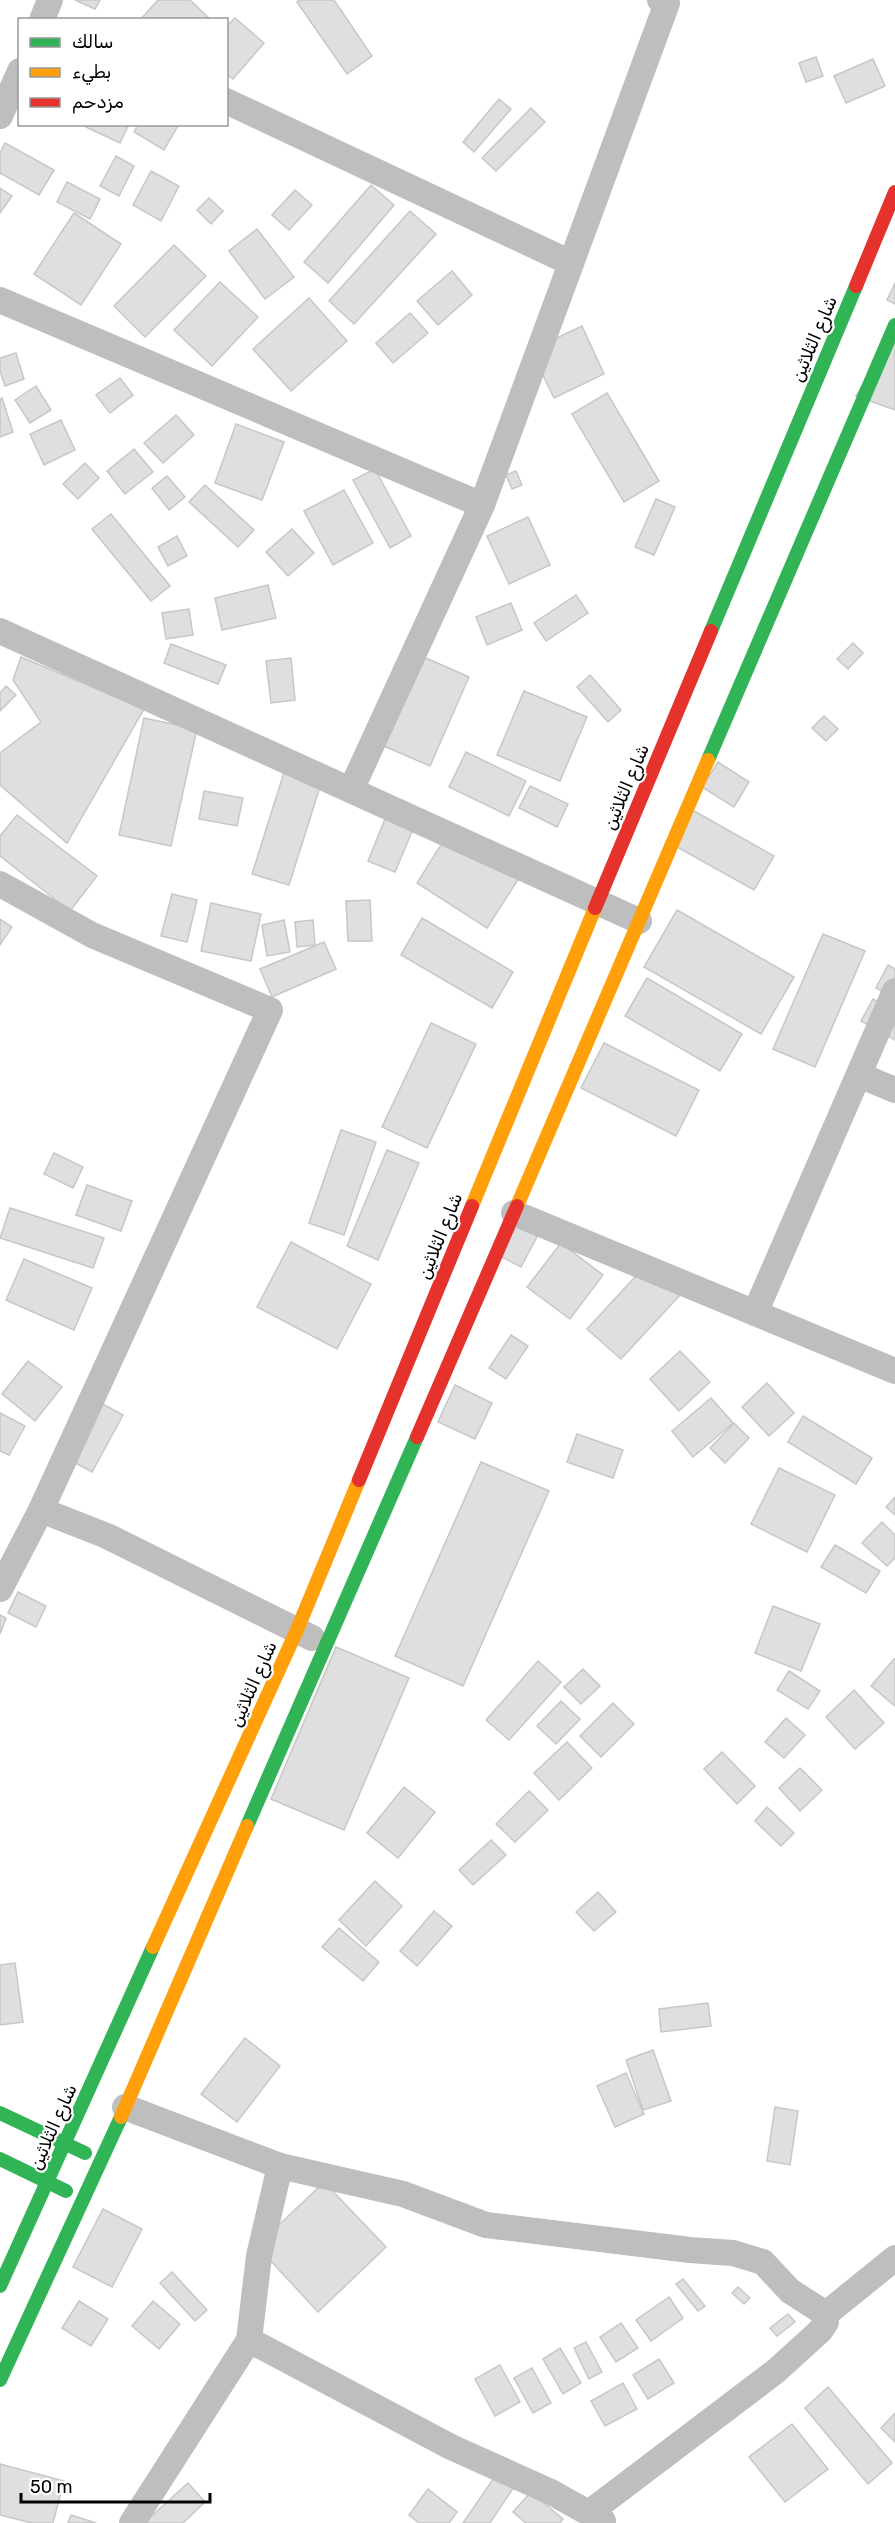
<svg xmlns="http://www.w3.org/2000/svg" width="895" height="2523" viewBox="0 0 895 2523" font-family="Rubik,'Noto Sans Arabic',sans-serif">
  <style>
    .building { fill: #dfdfdf; stroke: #c7c7c7; stroke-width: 1.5 }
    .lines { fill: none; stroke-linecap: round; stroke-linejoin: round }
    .street { stroke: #bebebe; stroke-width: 26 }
    .fast { stroke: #30b455; stroke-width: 14 }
    .slow { stroke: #ff9f0a; stroke-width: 14 }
    .jam { stroke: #e5322d; stroke-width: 14 }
    .labels { text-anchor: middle; stroke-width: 4.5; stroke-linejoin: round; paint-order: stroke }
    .street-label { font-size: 18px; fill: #000; stroke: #fff }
  </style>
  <rect width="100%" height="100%" fill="#fff"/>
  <!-- building -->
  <g class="building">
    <polygon points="75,0 100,0 95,9"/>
    <polygon points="158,0 190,0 211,20 140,20"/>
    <polygon points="299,0 334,0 372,56 347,74 297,2"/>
    <polygon points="235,18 264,43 233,79 226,74 226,27"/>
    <polygon points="816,57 823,76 806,82 799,63"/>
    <polygon points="873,59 885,86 846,103 834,76"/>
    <polygon points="499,99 511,109 474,152 463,142"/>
    <polygon points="531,108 545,122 496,171 482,158"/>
    <polygon points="87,124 129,124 120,143 86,127"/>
    <polygon points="138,124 179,124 164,150 134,132"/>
    <polygon points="5,143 54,170 39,195 0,173 0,153"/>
    <polygon points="116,156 134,166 119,196 100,186"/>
    <polygon points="151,171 179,186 161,221 133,205"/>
    <polygon points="67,182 100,199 90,219 57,202"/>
    <polygon points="371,185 394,205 328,283 304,262"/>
    <polygon points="0,188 12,196 0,213"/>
    <polygon points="295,190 312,205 289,230 272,215"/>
    <polygon points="209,198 223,211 211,224 197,210"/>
    <polygon points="410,211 436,234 354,324 329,301"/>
    <polygon points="74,213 121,244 81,305 34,274"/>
    <polygon points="257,229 294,277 265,299 229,251"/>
    <polygon points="174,245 206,276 145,337 114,306"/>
    <polygon points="452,271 472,295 438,325 417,301"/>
    <polygon points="220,282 258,317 212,366 174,330"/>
    <polygon points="895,283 895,304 887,300"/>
    <polygon points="309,298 347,341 291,391 253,349"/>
    <polygon points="410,313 428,333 393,363 376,343"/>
    <polygon points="582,326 604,374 554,398 531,350"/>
    <polygon points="895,331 895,410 856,396"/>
    <polygon points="16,353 24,379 5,386 0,371 0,358"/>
    <polygon points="120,378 133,395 110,413 96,395"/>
    <polygon points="36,386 51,410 30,423 15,400"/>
    <polygon points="607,393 659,481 624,502 572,414"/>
    <polygon points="2,398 13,432 0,437 0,399"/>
    <polygon points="176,415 194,435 163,463 144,443"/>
    <polygon points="61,420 75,450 44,465 30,434"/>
    <polygon points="236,424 284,442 262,500 215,483"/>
    <polygon points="134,449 153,472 125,494 107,471"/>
    <polygon points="85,463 99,478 78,499 63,484"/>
    <polygon points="375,469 411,536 390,548 353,480"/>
    <polygon points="516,471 522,485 512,489 506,475"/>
    <polygon points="167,476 185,497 169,510 152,488"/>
    <polygon points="205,485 254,530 238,547 189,502"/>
    <polygon points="344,490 373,543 333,565 304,511"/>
    <polygon points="656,499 675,507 654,555 635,547"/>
    <polygon points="111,514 170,586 151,601 92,529"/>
    <polygon points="528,517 550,565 509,584 487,536"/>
    <polygon points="292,529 314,553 288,576 266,552"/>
    <polygon points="177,536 187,556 168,566 158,547"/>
    <polygon points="268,585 276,618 222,630 215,598"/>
    <polygon points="576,595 588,613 546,641 534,623"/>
    <polygon points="511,603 522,630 487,645 476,617"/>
    <polygon points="189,609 193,635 166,639 162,613"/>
    <polygon points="853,643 863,653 848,669 837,659"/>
    <polygon points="171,644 226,665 218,684 164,663"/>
    <polygon points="410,651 469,677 430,766 370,740"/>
    <polygon points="21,657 144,709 67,843 0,785 0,753 41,722 13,680"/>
    <polygon points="291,658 295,700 271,703 266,661"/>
    <polygon points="590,675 621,710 608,722 577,687"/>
    <polygon points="6,686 16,695 0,711 0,693"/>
    <polygon points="524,691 587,717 560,781 497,755"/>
    <polygon points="824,716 838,729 826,741 812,728"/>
    <polygon points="144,718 197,729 171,846 119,835"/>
    <polygon points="466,752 526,781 509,816 449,787"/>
    <polygon points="718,762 749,782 734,807 702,787"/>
    <polygon points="287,763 324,774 289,885 252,874"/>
    <polygon points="530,786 568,804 557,827 519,808"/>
    <polygon points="204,791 243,798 237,826 199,819"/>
    <polygon points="391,804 419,815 395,872 368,861"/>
    <polygon points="687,807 774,856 754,890 668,842"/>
    <polygon points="17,815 97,876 70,911 0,856 0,836"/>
    <polygon points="449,832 519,878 487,928 417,883"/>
    <polygon points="172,894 197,900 187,942 161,936"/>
    <polygon points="370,900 372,941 348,941 346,901"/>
    <polygon points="211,903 261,914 251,961 201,951"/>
    <polygon points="677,910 794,977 761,1034 644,967"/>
    <polygon points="422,918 513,972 492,1008 401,955"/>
    <polygon points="0,919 12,927 0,945"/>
    <polygon points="284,920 290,952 267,956 262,925"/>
    <polygon points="313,920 315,945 297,947 295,922"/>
    <polygon points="823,934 865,951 815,1067 773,1049"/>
    <polygon points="324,942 336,969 272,997 260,969"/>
    <polygon points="888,965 895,969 895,998 876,988"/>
    <polygon points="647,978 742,1034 720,1071 625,1016"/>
    <polygon points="873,999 895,1011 895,1040 861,1021"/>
    <polygon points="431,1023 476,1044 427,1148 382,1127"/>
    <polygon points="604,1043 699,1090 676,1136 581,1088"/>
    <polygon points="341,1130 376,1142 344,1235 309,1223"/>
    <polygon points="387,1150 419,1163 378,1260 347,1246"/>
    <polygon points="54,1153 83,1167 73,1188 44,1174"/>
    <polygon points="87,1185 132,1201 121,1231 76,1215"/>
    <polygon points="10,1208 104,1238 93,1268 0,1238"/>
    <polygon points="517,1222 539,1233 521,1267 500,1256"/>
    <polygon points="291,1242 371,1284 337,1349 257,1307"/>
    <polygon points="561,1243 603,1275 570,1319 527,1287"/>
    <polygon points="24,1259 92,1288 74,1330 6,1300"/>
    <polygon points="646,1265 680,1295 621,1359 587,1329"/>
    <polygon points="511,1335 528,1346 506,1379 489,1368"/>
    <polygon points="680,1351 710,1382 679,1411 650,1379"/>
    <polygon points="28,1361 62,1387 35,1421 2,1394"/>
    <polygon points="767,1383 794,1413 769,1436 742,1407"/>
    <polygon points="455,1385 492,1403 475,1439 438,1422"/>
    <polygon points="88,1396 123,1415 92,1472 57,1453"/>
    <polygon points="711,1398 733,1423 693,1457 672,1431"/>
    <polygon points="0,1413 25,1426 9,1455 0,1451"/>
    <polygon points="803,1416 872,1458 856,1484 788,1442"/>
    <polygon points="734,1423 749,1438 725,1463 710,1448"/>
    <polygon points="577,1434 623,1450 613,1478 567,1462"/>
    <polygon points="481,1462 549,1491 463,1686 395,1656"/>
    <polygon points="779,1468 835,1495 807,1552 751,1524"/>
    <polygon points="895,1497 895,1515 886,1507"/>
    <polygon points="882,1522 895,1535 895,1558 887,1566 862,1543"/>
    <polygon points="835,1545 880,1571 866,1593 821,1567"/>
    <polygon points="18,1592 46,1606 36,1627 8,1613"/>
    <polygon points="773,1606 820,1624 801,1671 755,1653"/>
    <polygon points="0,1615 6,1618 0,1634"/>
    <polygon points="336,1647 409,1678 344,1830 271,1799"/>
    <polygon points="894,1659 895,1659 895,1706 871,1686"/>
    <polygon points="538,1661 561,1682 509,1740 486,1720"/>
    <polygon points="583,1669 600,1686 581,1704 564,1687"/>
    <polygon points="789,1671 820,1691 808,1709 777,1690"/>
    <polygon points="854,1690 884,1723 855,1749 826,1717"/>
    <polygon points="561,1701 580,1719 556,1744 537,1726"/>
    <polygon points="613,1703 634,1724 601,1757 580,1736"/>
    <polygon points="786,1718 805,1735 784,1758 765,1742"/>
    <polygon points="567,1742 592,1768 559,1800 534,1773"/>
    <polygon points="722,1752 755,1786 737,1804 704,1769"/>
    <polygon points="800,1768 822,1790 800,1811 779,1788"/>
    <polygon points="404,1787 435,1812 398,1858 367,1833"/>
    <polygon points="529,1791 548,1810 515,1842 496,1824"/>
    <polygon points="767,1807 794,1833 781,1846 755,1821"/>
    <polygon points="491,1840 506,1855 473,1885 459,1870"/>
    <polygon points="375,1881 402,1906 366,1946 339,1920"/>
    <polygon points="598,1892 616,1912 594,1931 576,1912"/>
    <polygon points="434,1911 452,1926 417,1966 400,1951"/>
    <polygon points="339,1928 379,1962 363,1981 322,1947"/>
    <polygon points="15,1963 23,2022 0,2025 0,1965"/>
    <polygon points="708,2003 711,2026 661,2032 659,2009"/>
    <polygon points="245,2038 280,2066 237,2122 201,2094"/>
    <polygon points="653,2050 671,2101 643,2110 626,2060"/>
    <polygon points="626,2073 644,2114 615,2127 597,2086"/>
    <polygon points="775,2107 798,2111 790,2165 767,2161"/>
    <polygon points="324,2182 386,2247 318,2312 257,2246"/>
    <polygon points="103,2209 142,2229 112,2287 73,2267"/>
    <polygon points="172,2272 207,2310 195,2321 160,2283"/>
    <polygon points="683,2279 705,2306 698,2311 676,2284"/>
    <polygon points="738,2287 750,2298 744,2304 732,2293"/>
    <polygon points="669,2297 683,2318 651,2341 636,2320"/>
    <polygon points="79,2301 108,2319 91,2346 62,2328"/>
    <polygon points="153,2301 180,2324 159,2349 132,2326"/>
    <polygon points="788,2314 795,2322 777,2336 770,2328"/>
    <polygon points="621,2323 638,2348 616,2362 600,2337"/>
    <polygon points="586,2342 602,2372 589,2379 574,2348"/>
    <polygon points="560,2348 581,2383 563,2394 543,2359"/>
    <polygon points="659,2359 674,2383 648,2399 633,2375"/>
    <polygon points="500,2365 520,2402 495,2416 475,2379"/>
    <polygon points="532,2368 551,2403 533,2413 514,2378"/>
    <polygon points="623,2383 637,2409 605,2426 591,2401"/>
    <polygon points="828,2387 892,2463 868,2484 805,2408"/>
    <polygon points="895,2413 895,2442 881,2428"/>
    <polygon points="792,2424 828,2469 785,2502 749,2457"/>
    <polygon points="0,2464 64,2481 53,2523 32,2523 0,2515"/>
    <polygon points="498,2472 516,2484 490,2523 463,2523"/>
    <polygon points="188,2483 205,2502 183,2523 144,2523"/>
    <polygon points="428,2489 457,2512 449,2523 419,2523 409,2515"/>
    <polygon points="531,2492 563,2519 560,2523 526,2523 513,2512"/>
    <polygon points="71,2515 96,2523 68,2523"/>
  </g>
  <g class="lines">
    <!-- street -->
    <g class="street">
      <polyline points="42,20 50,0"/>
      <polyline points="226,101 571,263"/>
      <polyline points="0,116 20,71"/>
      <polyline points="0,300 482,505"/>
      <polyline points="0,631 639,921"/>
      <polyline points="351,790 482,505 667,3 660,0"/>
      <polyline points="0,884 92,935 270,1010 41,1510 0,1589"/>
      <polyline points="859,1075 895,1090"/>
      <polyline points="514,1213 895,1371"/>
      <polyline points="755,1313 895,991"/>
      <polyline points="41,1510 107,1536 312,1638"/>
      <polyline points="125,2107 280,2166 403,2194 486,2225 690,2250 733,2253 763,2262 790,2291 826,2314 826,2322 820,2331 776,2371 590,2512"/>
      <polyline points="280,2166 259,2256 249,2340 451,2447 551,2492 603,2521"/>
      <polyline points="826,2314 895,2258"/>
      <polyline points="132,2523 249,2340"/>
    </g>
    <!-- fast -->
    <g class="fast">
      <polyline points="711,631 856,286"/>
      <polyline points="708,760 895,325"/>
      <polyline points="247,1826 417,1437"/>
      <polyline points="0,2113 85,2153"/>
      <polyline points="0,2159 66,2191"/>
      <polyline points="0,2286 153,1947"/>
      <polyline points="0,2380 121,2117"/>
    </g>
    <!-- slow -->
    <g class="slow">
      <polyline points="472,1206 595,908"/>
      <polyline points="517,1206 708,760"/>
      <polyline points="153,1947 297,1630 359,1480"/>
      <polyline points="121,2117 247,1826"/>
    </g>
    <!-- jam -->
    <g class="jam">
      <polyline points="856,286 895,192"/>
      <polyline points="595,908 711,631"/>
      <polyline points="417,1437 517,1206"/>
      <polyline points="359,1480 472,1206"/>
    </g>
  </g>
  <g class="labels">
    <!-- street labels -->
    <g class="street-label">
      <text transform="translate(814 339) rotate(-67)" y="6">شارع الثلاثين</text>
      <text transform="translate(626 787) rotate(-67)" y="6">شارع الثلاثين</text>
      <text transform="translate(440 1236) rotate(-68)" y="6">شارع الثلاثين</text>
      <text transform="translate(253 1684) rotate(-66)" y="6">شارع الثلاثين</text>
      <text transform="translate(53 2127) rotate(-66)" y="6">شارع الثلاثين</text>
    </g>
  </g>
  <!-- legend -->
  <rect x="18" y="18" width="210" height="108" fill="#ffffff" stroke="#999999" stroke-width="1.5"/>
  <rect x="30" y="38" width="30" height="9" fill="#30b455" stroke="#999999" stroke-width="1.5"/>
  <text x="72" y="48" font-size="18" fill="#000000">سالك</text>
  <rect x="30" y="68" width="30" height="9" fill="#ff9f0a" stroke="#999999" stroke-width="1.5"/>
  <text x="72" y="78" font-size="18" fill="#000000">بطيء</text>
  <rect x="30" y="98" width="30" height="9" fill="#e5322d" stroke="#999999" stroke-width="1.5"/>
  <text x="72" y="108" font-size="18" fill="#000000">مزدحم</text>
  <!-- scale -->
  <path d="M21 2493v9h189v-9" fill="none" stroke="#000000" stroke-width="3"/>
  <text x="30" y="2493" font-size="18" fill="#000000" stroke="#ffffff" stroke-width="4.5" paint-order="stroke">50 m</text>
</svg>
